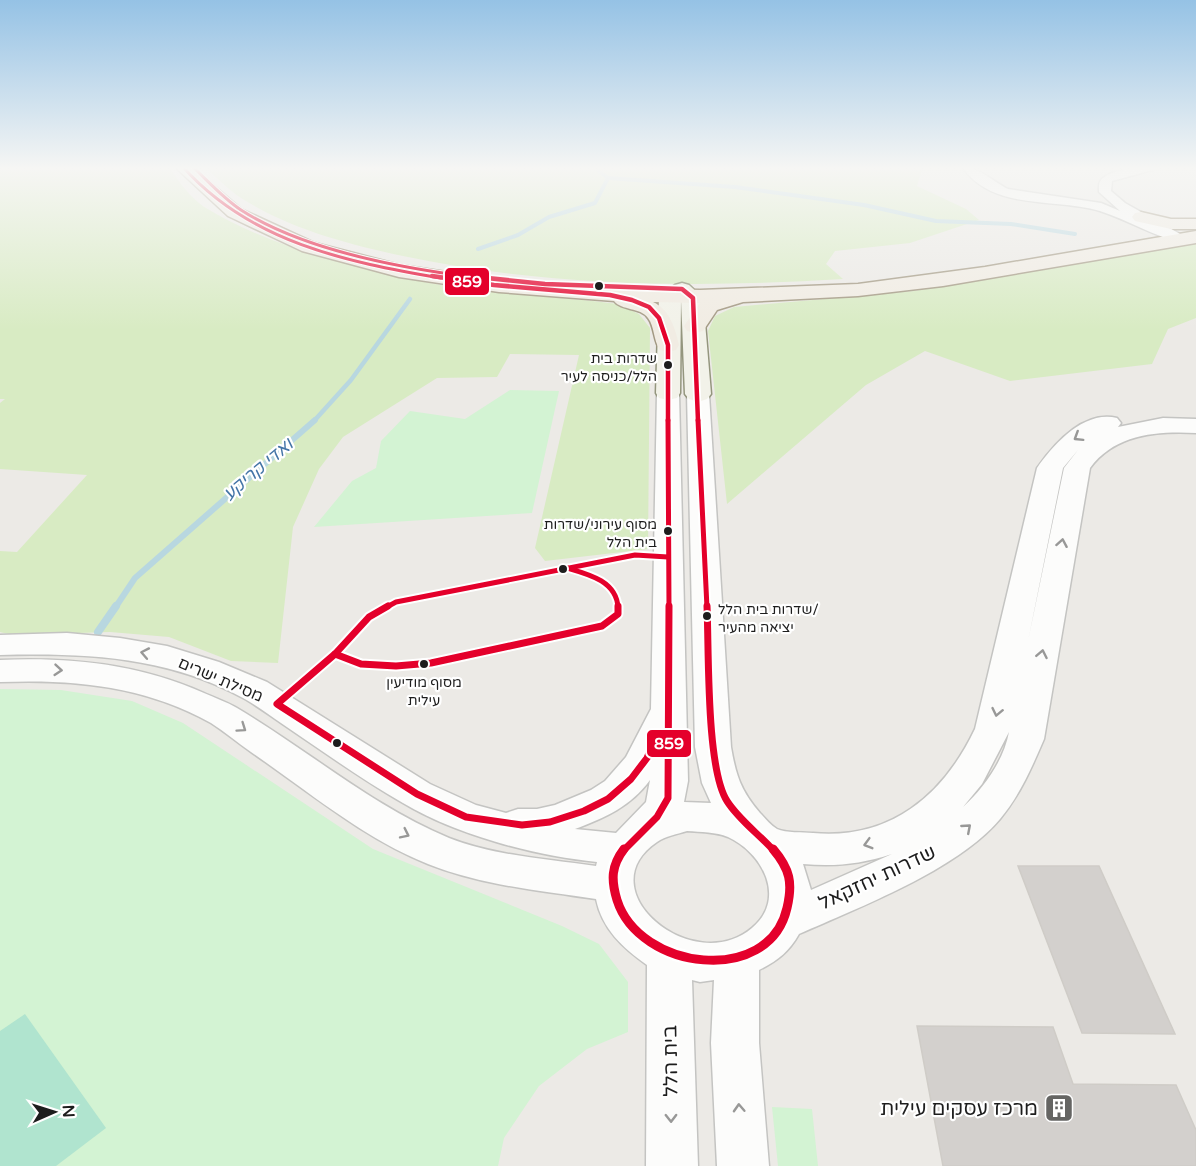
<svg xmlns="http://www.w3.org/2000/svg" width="1196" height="1166" viewBox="0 0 1196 1166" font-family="'Varela Round',Heebo,sans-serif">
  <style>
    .grass { fill: #d8ebc3 }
    .park { fill: #d3f3d3 }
    .pitch { fill: #b0e4cf }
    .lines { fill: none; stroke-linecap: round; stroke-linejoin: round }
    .stream-far3 { stroke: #b8d7e0; stroke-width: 4 }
    .stream-far2 { stroke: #b8d7e0; stroke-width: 4.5 }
    .stream-far1 { stroke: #b8d7e0; stroke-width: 6 }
    .stream { stroke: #b8d7e0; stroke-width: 8 }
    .building { fill: #d3d0cd; stroke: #cfccc7; stroke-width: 1.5 }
    .minor-casing { stroke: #c4c4c2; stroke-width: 3 }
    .tertiary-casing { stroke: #c4c4c2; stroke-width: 3 }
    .secondary-casing { stroke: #94967e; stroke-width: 3 }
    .primary-casing { stroke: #a29882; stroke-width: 3 }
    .minor { fill: #fcfcfb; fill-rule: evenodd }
    .tertiary { fill: #fcfcfb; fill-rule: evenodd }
    .secondary { fill: #f2f2e9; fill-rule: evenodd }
    .primary { fill: #f1ece3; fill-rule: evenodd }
    .bus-1-far4-casing { stroke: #fff; stroke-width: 5 }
    .bus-1-far3-casing { stroke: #fff; stroke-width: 8 }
    .bus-1-far2-casing { stroke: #fff; stroke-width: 9 }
    .bus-1-far1-casing { stroke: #fff; stroke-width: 11 }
    .bus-1-casing { stroke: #fff; stroke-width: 14 }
    .bus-1-far4 { stroke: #e4002b; stroke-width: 3 }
    .bus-1-far3 { stroke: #e4002b; stroke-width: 4.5 }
    .bus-1-far2 { stroke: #e4002b; stroke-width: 5 }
    .bus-1-far1 { stroke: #e4002b; stroke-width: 7 }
    .bus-1 { stroke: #e4002b; stroke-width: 9 }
    .oneway { stroke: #989897 }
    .bus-dot { fill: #1d1d1d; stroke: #fff; stroke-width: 2 }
    .labels { text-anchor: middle; stroke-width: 4.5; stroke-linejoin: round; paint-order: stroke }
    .bus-label { font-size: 14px; fill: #1d1d1d; stroke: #fff; text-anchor: end }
    .street-label { font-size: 16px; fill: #1d1d1d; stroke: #fff }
    .water-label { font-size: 18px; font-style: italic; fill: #4475a7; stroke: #fff }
    .near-street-label { font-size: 20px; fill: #1d1d1d; stroke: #fff }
    .near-poi-label { font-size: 20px; fill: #1d1d1d; stroke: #fff; text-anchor: end }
    .line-badge { stroke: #fff; stroke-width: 2 }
    .badge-label { font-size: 16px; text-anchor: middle; font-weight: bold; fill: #fff }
  </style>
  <rect width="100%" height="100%" fill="#eceae6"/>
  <!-- grass -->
  <g class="grass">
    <path d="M0 167H170C177 181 193 200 206 208 269 247 363 270 435 284 495 295 557 296 618 304L639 314 650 328 648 549 545 561 535 548 579 355 510 354 497 377 437 378 343 437 319 469 293 527 278 663 231 661 169 637 110 632 12 635 0 632V551L17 552 87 475 0 469V403L5 399H0Z"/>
    <path d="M207 167H923L917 186 966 209 979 220 910 243 835 251 826 264 843 279C696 288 548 287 403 256 347 244 290 229 241 198 230 191 220 180 210 172Z"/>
    <polygon points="1196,242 1196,318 1168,329 1152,364 1010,381 925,351 866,385 727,504 708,331 715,316 734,307 914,291"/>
  </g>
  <!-- park -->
  <g class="park">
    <polygon points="510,390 559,391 532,513 314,527 352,481 376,468 381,441 410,411 465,419"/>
    <polygon points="0,689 61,690 132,701 183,723 373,849 562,926 599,944 628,982 628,1032 587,1049 539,1086 504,1138 498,1166 0,1166"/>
    <polygon points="772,1107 812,1109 818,1166 778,1166"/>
  </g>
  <!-- pitch -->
  <polygon class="pitch" points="25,1014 106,1128 56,1166 0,1166 0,1031"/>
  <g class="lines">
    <!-- stream-far3 -->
    <g class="stream-far3">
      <polyline points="608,178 735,187 864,205 936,221 1011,224 1075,234"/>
      <polyline points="478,249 518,235 549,217 595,203 608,178 594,167"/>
    </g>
    <!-- stream-far2 -->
    <polyline class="stream-far2" points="314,421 351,380 410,299"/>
    <!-- stream-far1 -->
    <polyline class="stream-far1" points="115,608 135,578 315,420"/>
    <!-- stream -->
    <polyline class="stream" points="98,632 116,606"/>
  </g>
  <!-- building -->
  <g class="building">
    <polygon points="1018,866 1099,866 1175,1034 1082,1033"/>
    <polygon points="917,1026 1053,1027 1073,1084 1176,1085 1196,1130 1196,1166 943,1166"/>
  </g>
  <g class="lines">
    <!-- minor casing -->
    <g class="minor-casing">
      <path id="minor" d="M962 167C979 167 992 181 1008 189L1101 203 1120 211 1099 192C1099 187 1098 182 1103 178 1113 169 1144 167 1157 167L1156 169 1112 181 1111 191 1125 203 1189 239 1182 243C1153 236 1128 220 1100 211 1055 197 994 212 962 167Z"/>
    </g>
    <!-- tertiary casing -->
    <g class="tertiary-casing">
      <path id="tertiary" d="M668 386 676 388 679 393 688 781 684 802 711 803 702 783 695 747 687 394 690 389 698 387 706 389 709 394 731 747C736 776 741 791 760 813 765 818 770 825 777 829 786 833 803 832 813 833 890 840 943 796 975 729L1037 468C1054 444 1084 410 1117 418L1121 423 1118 427 1163 418 1196 419V433C1157 431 1115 434 1090 468L1044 739C1032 767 1020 795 1000 819 957 870 860 907 799 934 789 952 777 961 759 970V1043L769 1166H717L711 1043 714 980 700 982 692 980 698 1166H646L647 965C623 948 602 929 596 899 540 891 481 885 428 864 363 838 308 791 251 752 238 743 225 732 211 723 145 686 74 679 0 682V660C71 657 138 664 204 693 215 698 227 702 237 708 308 750 372 806 449 838 495 856 548 859 596 866L597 862C536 856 456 835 403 803 361 779 321 750 281 723 269 715 256 705 243 698 166 656 86 653 0 655V635L67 633 120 638 167 646 219 662 267 682 430 784 476 805 506 813 518 809H537L555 805 591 790 605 781 626 757 651 709 657 393 660 388ZM1078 450 1064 468 1028 641 1063 468ZM1009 732C1004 760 984 788 963 807L982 784ZM650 780 646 802 616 833 575 829C605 818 631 806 650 780ZM687 831C701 832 716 832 728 837 763 853 787 899 752 928 693 978 586 890 657 842 665 836 678 834 687 831ZM892 854 811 890 803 864C835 867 861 864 892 854Z"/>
    </g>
    <!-- secondary casing -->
    <g class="secondary-casing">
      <polygon id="secondary" points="682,283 689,285 703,298 711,394 707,399 698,402 689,399 685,394 681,299 680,393 677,398 668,400 659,398 656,393 659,297 675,285"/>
    </g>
    <!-- primary casing -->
    <g class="primary-casing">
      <g id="primary">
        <path d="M175 167H192L241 209 315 243 400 265 499 280 601 288 700 290 858 284 985 267 1196 231V243L943 286 858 296 743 302 717 310 703 331 695 333 687 331 684 326 700 303 653 302C670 310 675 328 679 345L676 350 668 352 660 350C653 340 655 327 648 318 640 307 622 311 614 301L499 292 399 277 302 251 228 216Z"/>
        <polygon points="1141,212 1171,219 1196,219 1196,229 1171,229 1135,221 1132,217 1135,213"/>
      </g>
    </g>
    <!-- minor -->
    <use href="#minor" class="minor"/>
    <!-- tertiary -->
    <use href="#tertiary" class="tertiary"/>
    <!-- secondary -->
    <use href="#secondary" class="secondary"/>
    <!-- primary -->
    <use href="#primary" class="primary"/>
    <!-- bus-1-far4 casing -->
    <g class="bus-1-far4-casing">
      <g id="bus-1-far4">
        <path d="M183 167C250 242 346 262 441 278"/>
        <path d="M193 167C209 182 223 198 241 210 305 251 405 269 480 278"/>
      </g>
    </g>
    <!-- bus-1-far3 casing -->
    <g class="bus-1-far3-casing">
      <g id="bus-1-far3">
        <polyline points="432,276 494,285 610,295 632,300 649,307 659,318 668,345 668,421"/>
        <polyline points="468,276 545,284 682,289 693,298 698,421"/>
      </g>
    </g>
    <!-- bus-1-far2 casing -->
    <g class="bus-1-far2-casing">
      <g id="bus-1-far2">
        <polyline points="668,420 669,608"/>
        <polyline points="698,420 707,608"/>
        <path d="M567 568C588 574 617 581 618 608"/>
        <polyline points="385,608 396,602 635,555 668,557"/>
      </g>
    </g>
    <!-- bus-1-far1 casing -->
    <g class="bus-1-far1-casing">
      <g id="bus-1-far1">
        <polyline points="388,606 369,617 335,654 277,704 417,794 466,817 522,825 550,822 584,811 608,799 631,779 647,758 656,738"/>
        <path d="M707 606C709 650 706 768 727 801 739 820 759 834 774 851"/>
        <polyline points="335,654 361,664 396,666 431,663 602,626 618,614 618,606"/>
        <polyline points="623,851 657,817 668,798 669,606"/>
      </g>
    </g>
    <!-- bus-1 casing -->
    <g class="bus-1-casing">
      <path id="bus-1" d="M624 849C611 866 611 880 617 900 639 970 769 987 787 908 793 883 790 869 773 849"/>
    </g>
    <!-- bus-1-far4 -->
    <use href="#bus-1-far4" class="bus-1-far4"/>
    <!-- bus-1-far3 -->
    <use href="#bus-1-far3" class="bus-1-far3"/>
    <!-- bus-1-far2 -->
    <use href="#bus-1-far2" class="bus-1-far2"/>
    <!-- bus-1-far1 -->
    <use href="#bus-1-far1" class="bus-1-far1"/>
    <!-- bus-1 -->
    <use href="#bus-1" class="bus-1"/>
  </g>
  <!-- one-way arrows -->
  <defs><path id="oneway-chevron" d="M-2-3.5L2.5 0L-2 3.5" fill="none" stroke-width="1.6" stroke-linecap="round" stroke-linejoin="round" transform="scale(1.5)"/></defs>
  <g class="oneway">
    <use href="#oneway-chevron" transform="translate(1078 437) rotate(148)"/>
    <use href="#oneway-chevron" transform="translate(1062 543) rotate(-80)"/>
    <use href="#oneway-chevron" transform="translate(145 653) rotate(-169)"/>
    <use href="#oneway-chevron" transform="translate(1042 654) rotate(-79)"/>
    <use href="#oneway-chevron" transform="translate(58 670) rotate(5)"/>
    <use href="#oneway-chevron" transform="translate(997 712) rotate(102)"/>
    <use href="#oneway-chevron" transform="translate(242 728) rotate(35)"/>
    <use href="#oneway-chevron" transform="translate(967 828) rotate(-41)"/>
    <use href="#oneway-chevron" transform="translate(405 834) rotate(26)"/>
    <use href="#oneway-chevron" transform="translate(868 844) rotate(164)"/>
    <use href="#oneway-chevron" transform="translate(739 1108) rotate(-93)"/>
    <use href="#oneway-chevron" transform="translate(671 1118) rotate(89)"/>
  </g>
  <!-- sky -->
  <linearGradient id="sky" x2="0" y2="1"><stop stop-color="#95c2e5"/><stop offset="0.51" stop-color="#f6f6f4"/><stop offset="1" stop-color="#f6f6f4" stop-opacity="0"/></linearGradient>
  <rect width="1196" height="330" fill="url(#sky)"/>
  <!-- icons -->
  <defs>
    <g id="building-square" transform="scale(1.5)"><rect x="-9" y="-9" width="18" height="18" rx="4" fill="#656563" stroke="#fff"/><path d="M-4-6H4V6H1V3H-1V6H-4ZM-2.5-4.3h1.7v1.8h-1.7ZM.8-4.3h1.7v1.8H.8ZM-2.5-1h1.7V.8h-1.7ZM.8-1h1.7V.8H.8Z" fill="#fff"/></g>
  </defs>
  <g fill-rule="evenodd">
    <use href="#building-square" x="1059" y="1108"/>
  </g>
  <!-- markers -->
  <g class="bus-dot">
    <circle cx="599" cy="286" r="5"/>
    <circle cx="668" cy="365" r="5"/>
    <circle cx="668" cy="531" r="5"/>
    <circle cx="563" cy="569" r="5"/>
    <circle cx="707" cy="616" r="5"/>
    <circle cx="424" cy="664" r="5"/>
    <circle cx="337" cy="743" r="5"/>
  </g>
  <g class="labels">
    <!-- bus labels -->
    <g class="bus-label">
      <text x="657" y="363">שדרות בית<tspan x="657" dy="18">הלל/כניסה לעיר</tspan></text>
      <text x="657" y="529">מסוף עירוני/שדרות<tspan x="657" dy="18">בית הלל</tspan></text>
      <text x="718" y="614" text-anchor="start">שדרות בית הלל/<tspan x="718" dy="18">יציאה מהעיר</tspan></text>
      <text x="424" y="687" text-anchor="middle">מסוף מודיעין<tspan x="424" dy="18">עילית</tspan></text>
    </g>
    <!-- street labels -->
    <g class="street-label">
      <text transform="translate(221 679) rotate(23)" y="6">מסילת ישרים</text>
    </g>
    <!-- water labels -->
    <g class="water-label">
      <text transform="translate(258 469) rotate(-40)" y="6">ואדי קריקע</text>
    </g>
    <!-- near-street labels -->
    <g class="near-street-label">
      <text transform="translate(877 877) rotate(-25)" y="7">שדרות יחזקאל</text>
      <text transform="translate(670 1061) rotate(-91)" y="7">בית הלל</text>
    </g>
    <!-- near-poi labels -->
    <g class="near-poi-label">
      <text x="1038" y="1115">מרכז עסקים עילית</text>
    </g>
  </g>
  <g class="line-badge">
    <rect x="444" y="267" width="46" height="29" rx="6" fill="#e4002b"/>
    <rect x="646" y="729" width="46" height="29" rx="6" fill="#e4002b"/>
  </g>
  <g class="badge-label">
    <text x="467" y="287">859</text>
    <text x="669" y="749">859</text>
  </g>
  <!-- north arrow -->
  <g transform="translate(54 1112) rotate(87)" stroke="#ffffff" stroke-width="4.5" paint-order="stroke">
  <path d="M0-4.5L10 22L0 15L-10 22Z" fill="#1d1d1d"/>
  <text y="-9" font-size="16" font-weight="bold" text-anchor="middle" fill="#1d1d1d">N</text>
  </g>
</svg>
